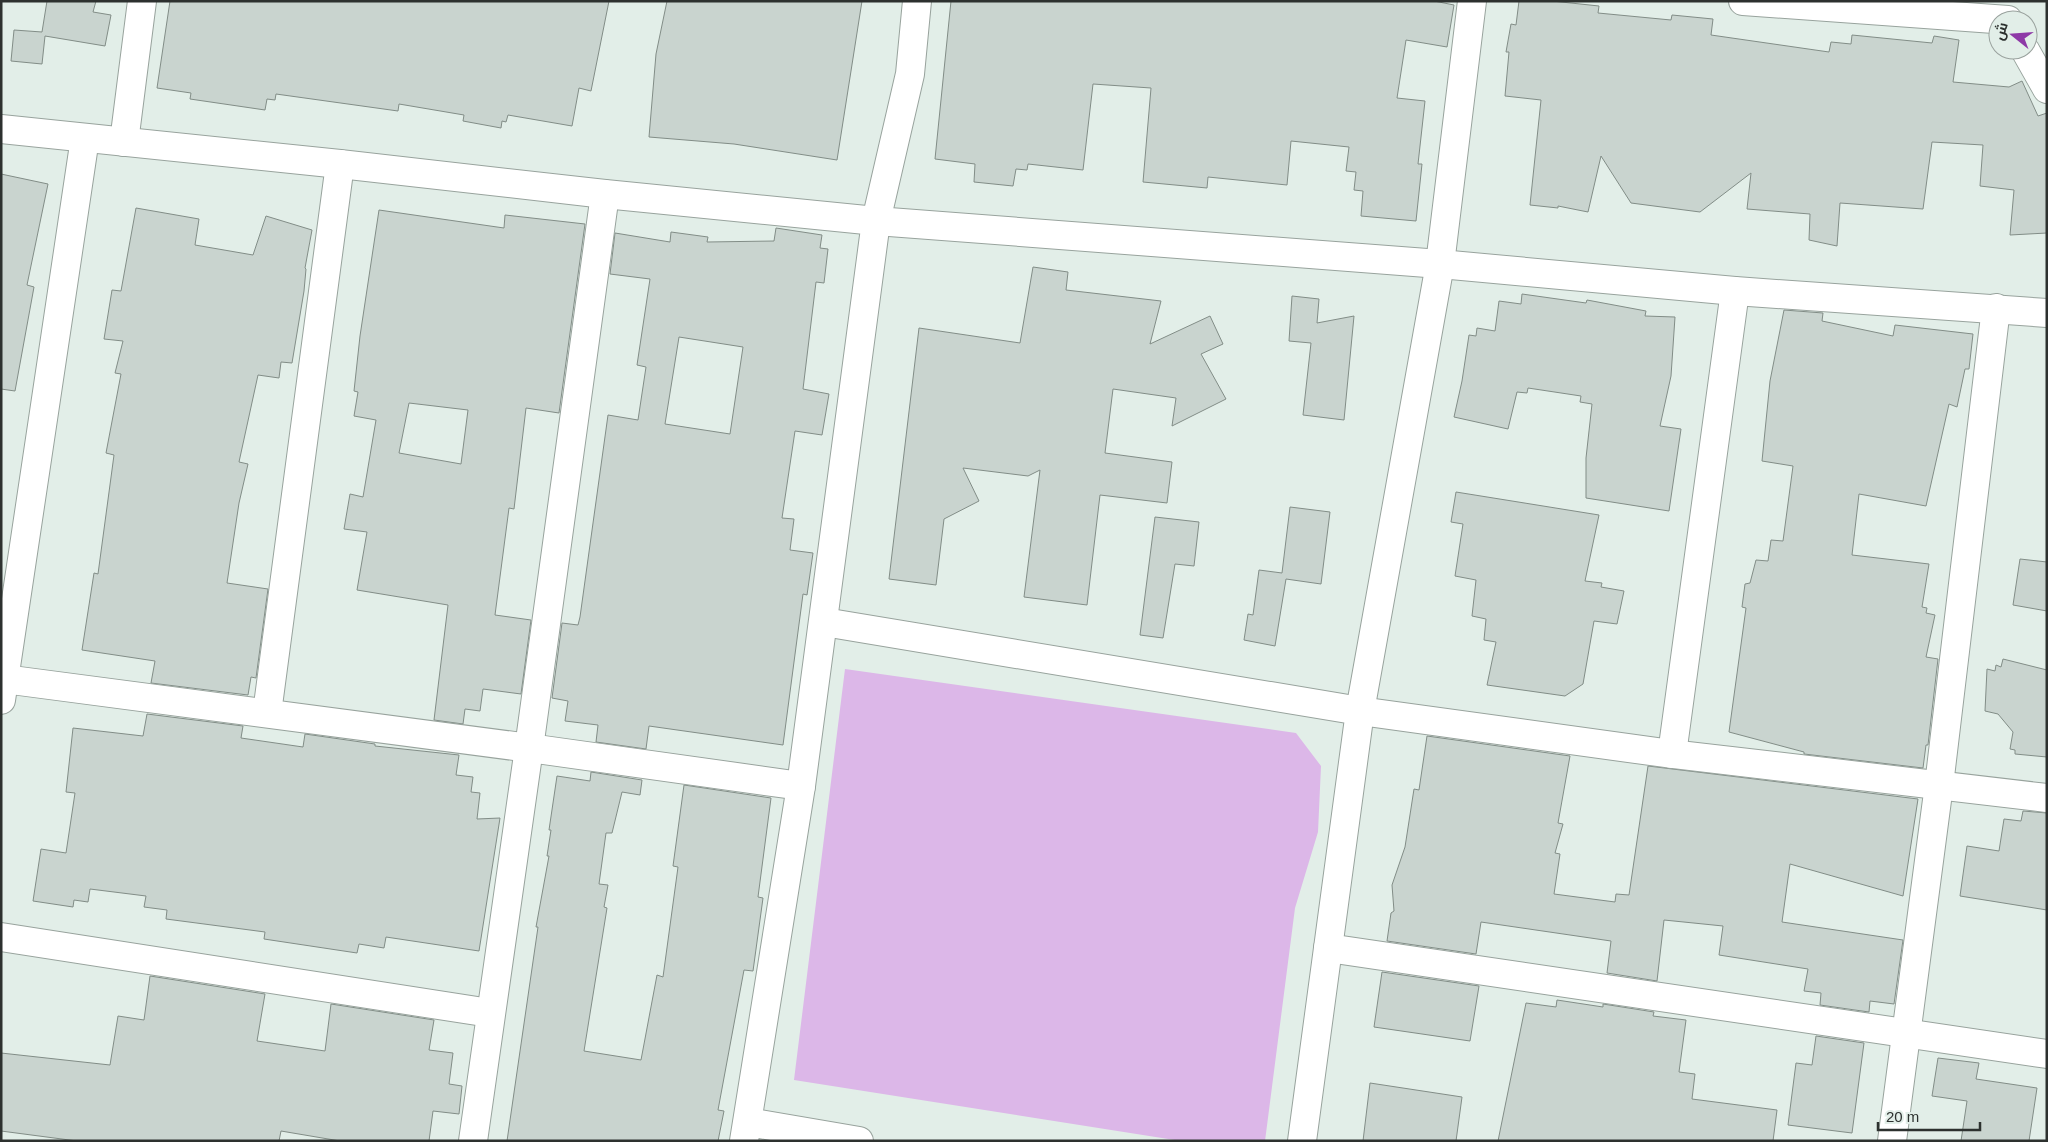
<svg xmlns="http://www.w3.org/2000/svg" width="2048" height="1142" viewBox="0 0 2048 1142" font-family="Helvetica,Cairo,sans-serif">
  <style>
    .green { fill: #dcb7e8 }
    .building { fill: #c9d4cf; stroke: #828d87; fill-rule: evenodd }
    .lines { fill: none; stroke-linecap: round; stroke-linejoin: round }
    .minor-casing { stroke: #98a39d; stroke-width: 30 }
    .minor { stroke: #fff; stroke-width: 28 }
  </style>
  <rect width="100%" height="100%" fill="#e2eee8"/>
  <!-- green -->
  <polygon class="green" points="845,669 1296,733 1321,766 1318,832 1295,908 1265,1141 1181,1141 794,1080"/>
  <!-- building -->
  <g class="building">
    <polygon points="47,1 96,1 93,12 111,15 105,46 45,36 42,64 11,61 14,30 42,32"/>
    <polygon points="170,1 609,1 591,91 579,88 572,126 508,115 506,122 502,121 501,128 463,121 464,115 399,104 398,111 276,94 275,100 267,99 265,110 190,99 191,93 157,88"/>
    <polygon points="667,1 862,1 837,160 734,144 649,137 656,54"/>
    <polygon points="951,1 1434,1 1454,5 1447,47 1406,40 1397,98 1425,101 1418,164 1422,164 1416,221 1361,216 1363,191 1354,190 1356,172 1346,171 1349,147 1291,141 1287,185 1208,177 1207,188 1143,182 1151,88 1093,84 1083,170 1028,164 1027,170 1016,169 1013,186 974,182 975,164 935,159"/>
    <polygon points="1519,1 1552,1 1599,6 1598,13 1671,20 1672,15 1713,19 1711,35 1829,52 1831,42 1851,44 1852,35 1932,43 1934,36 1959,40 1953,82 2009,87 2022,81 2038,116 2047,113 2047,233 2010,235 2014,190 1980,186 1983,145 1932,142 1923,209 1840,203 1837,246 1809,240 1810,214 1747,209 1751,173 1700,212 1631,203 1601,156 1588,212 1558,206 1558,208 1530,205 1541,100 1505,96 1509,52 1506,52 1511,24 1516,25"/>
    <polygon points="1,174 48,184 27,285 34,287 15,391 1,389"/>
    <polygon points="136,208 199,219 195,245 253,255 266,216 312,230 305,268 306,269 304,291 292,363 281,362 279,378 258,375 239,462 248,464 239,503 227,583 268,589 256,678 251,677 248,695 151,683 155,661 82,650 94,573 98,574 114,455 106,453 121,374 115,373 123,341 104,339 112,290 121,291"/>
    <path d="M379 210 504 228 505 215 585 224 559 413 526 408 514 509 509 508 495 615 531 620 521 694 483 689 480 711 465 709 463 724 434 720 448 605 357 590 367 532 344 529 350 494 363 497 376 420 354 416 358 392 354 391 360 336ZM409 403 468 410 461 464 399 453Z"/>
    <path d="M776 228 822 235 820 248 828 249 824 283 816 282 803 389 829 394 822 435 795 431 782 518 794 519 790 550 813 553 807 595 803 594 783 745 649 726 646 749 596 742 598 725 565 721 568 701 552 698 562 623 578 625 580 617 608 415 638 420 646 367 637 365 650 279 610 274 615 233 670 242 671 232 708 237 707 242 774 241ZM679 337 743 347 730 434 665 424Z"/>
    <polygon points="1033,267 1068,272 1066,290 1161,301 1150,344 1210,316 1223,344 1201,354 1226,399 1172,426 1176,398 1113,389 1105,453 1172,462 1167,503 1100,495 1087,605 1024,597 1040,470 1028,476 963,468 979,501 944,519 936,585 889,579 919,328 1020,343"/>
    <polygon points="1522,294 1586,303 1587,300 1646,311 1645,316 1675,317 1671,376 1660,426 1681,429 1669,511 1586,498 1586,458 1592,404 1580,402 1581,396 1528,388 1527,393 1517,392 1508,429 1454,417 1462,381 1469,335 1476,336 1477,328 1495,331 1499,301 1521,304"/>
    <polygon points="1292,296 1319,299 1317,323 1354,316 1344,420 1303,415 1311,343 1289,341"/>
    <polygon points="1784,310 1823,313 1822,321 1893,336 1895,325 1973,334 1969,369 1965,369 1957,407 1949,404 1926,506 1859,494 1852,555 1929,564 1922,607 1927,608 1926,613 1935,615 1926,657 1938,659 1928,745 1926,745 1923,768 1804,754 1804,752 1729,732 1746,608 1742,607 1745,584 1750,583 1756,560 1768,561 1771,540 1783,541 1793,466 1762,461 1770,381"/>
    <polygon points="1456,492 1599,515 1585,581 1602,583 1601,587 1624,591 1617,624 1594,621 1583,684 1565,696 1487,685 1496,642 1484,640 1486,619 1472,616 1476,580 1455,576 1463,524 1451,522"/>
    <polygon points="1290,507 1330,512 1321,584 1286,579 1275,646 1244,640 1248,614 1253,615 1259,570 1282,573"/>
    <polygon points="1155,517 1199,522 1194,566 1175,564 1163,638 1140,635"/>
    <polygon points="2020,559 2047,562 2047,611 2013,605"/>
    <polygon points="2003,659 2047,670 2047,757 2015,754 2015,750 2010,749 2013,732 1998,714 1985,711 1987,669 1995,671 1996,665 2001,667"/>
    <polygon points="147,714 243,726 241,738 303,747 305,734 375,744 375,746 459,755 456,775 473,777 471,792 480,793 477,819 500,818 479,951 386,937 384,948 359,944 357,953 264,939 265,932 166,919 167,910 144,907 146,896 90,889 88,902 74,900 73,907 33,901 41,849 66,853 75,793 66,792 73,728 143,736"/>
    <polygon points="1427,736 1570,756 1558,823 1563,824 1555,853 1560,854 1554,894 1615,902 1616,894 1629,895 1648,766 1918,799 1903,896 1790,864 1782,922 1903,940 1894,1004 1870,1001 1869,1012 1820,1005 1821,993 1804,991 1808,969 1719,955 1723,926 1664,920 1657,981 1607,973 1611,941 1481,922 1476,954 1387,941 1391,913 1394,911 1392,885 1405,847 1414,789 1419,790"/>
    <polygon points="591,772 642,780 640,795 622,792 612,833 606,833 599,884 608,885 604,907 607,908 584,1051 641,1060 657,975 663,977 678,867 673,866 684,785 771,798 758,897 763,898 753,971 744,970 718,1110 724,1111 718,1141 507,1141 538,927 536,927 549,856 547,856 551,830 549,830 557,776 590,781"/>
    <polygon points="2023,811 2047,813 2047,910 1960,896 1967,846 1999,851 2004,819 2021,821"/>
    <polygon points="1382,972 1479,986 1470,1041 1374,1027"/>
    <polygon points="150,976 265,994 257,1041 325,1051 331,1004 434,1020 429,1050 453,1053 449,1084 462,1086 459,1114 433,1111 429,1141 340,1141 281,1131 279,1141 77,1141 1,1131 1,1053 110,1065 118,1016 144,1020"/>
    <polygon points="1557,1000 1603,1007 1603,1004 1654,1012 1653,1016 1686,1020 1679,1072 1695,1074 1692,1099 1777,1110 1773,1141 1498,1141 1526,1003 1556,1007"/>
    <polygon points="1816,1036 1864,1043 1852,1133 1788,1125 1796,1063 1812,1065"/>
    <polygon points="1938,1058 1979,1063 1976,1079 2037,1088 2029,1141 1961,1141 1967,1101 1932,1096"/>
    <polygon points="1370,1083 1462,1097 1456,1141 1363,1141"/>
  </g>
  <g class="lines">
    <!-- minor casing -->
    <g class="minor-casing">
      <g id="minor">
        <polyline points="1743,1 2008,20"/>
        <polyline points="2025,50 2047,89"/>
        <polyline points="1,129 340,164 605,194 876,221 1440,264 1735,291 2047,313"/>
        <polyline points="124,142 142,1"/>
        <polyline points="824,622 1360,711 1672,754 2047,798"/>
        <polyline points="4,679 529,748 801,786"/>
        <polyline points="1,700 85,138"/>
        <polyline points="267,713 340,164"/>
        <polyline points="1672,754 1735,291"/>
        <polyline points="1,937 490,1013"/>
        <polyline points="1328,948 2047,1054"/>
        <polyline points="748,1122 859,1141"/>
        <polyline points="473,1141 529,748 605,194"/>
        <polyline points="744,1141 801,786 876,221 910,74 917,1"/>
        <polyline points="1302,1141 1360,711 1440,264 1472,1"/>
        <polyline points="1892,1141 1939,785 1996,308"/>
      </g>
    </g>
    <!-- minor -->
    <use href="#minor" class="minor"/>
  </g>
  <!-- border -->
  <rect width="2048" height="1142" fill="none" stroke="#2d312f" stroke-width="5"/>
  <!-- north arrow -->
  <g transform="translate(2013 35) rotate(287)"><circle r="24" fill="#e2eee8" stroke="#9aa29e"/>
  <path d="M0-4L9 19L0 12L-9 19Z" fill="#8e39a7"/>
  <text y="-8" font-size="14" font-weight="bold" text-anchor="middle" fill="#2d312f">ش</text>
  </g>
  <!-- scale -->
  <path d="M1878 1122v8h102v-8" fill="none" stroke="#2d312f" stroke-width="2.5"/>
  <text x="1886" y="1122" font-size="15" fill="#2d312f" stroke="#e2eee8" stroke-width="4" paint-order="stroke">20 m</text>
</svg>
